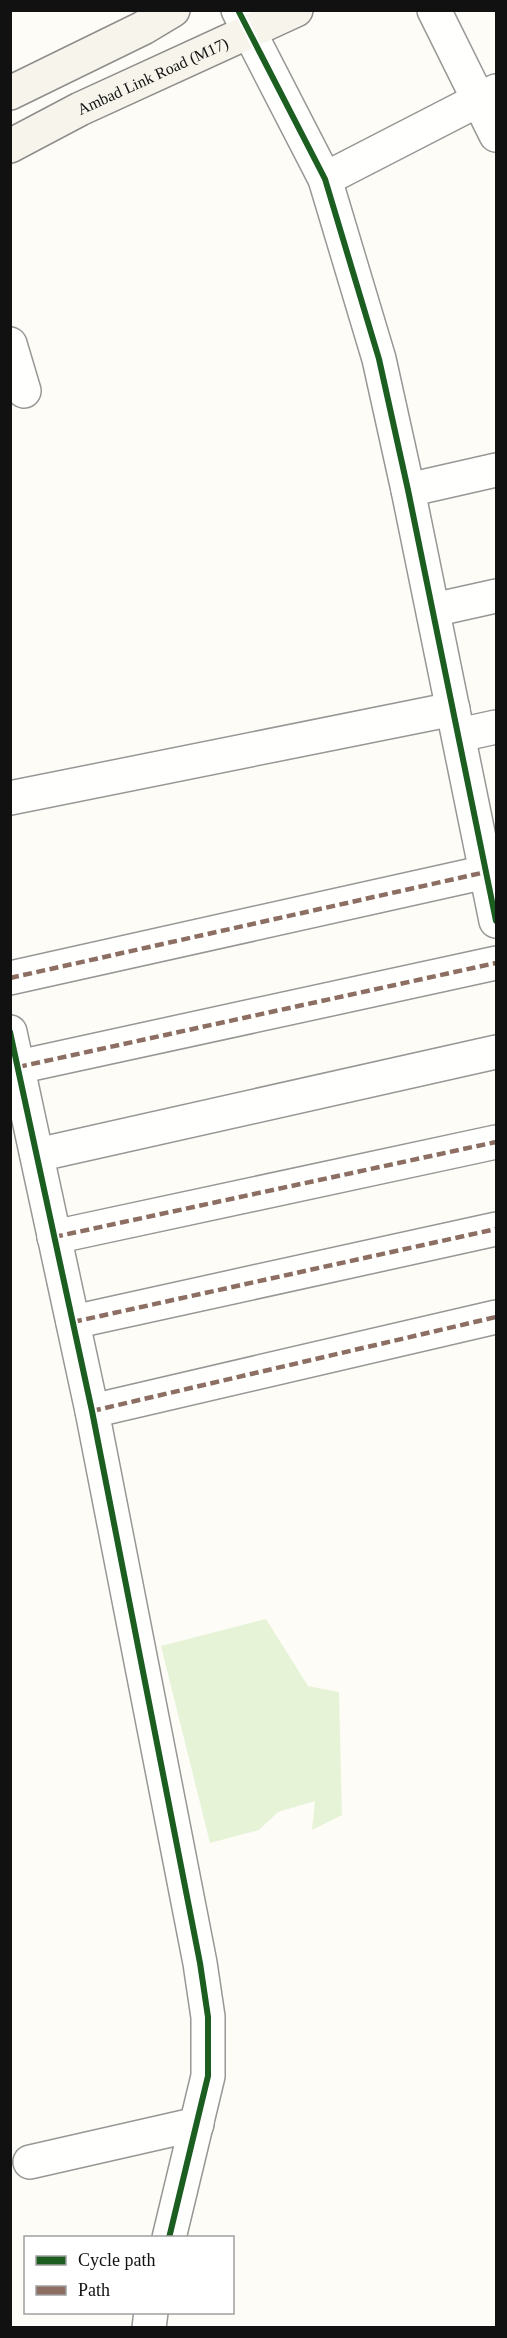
<svg xmlns="http://www.w3.org/2000/svg" width="507" height="2338" viewBox="0 0 507 2338" font-family="'Times New Roman',serif">
  <style>
    .green { fill: #e7f3d7 }
    .lines { fill: none; stroke-linecap: round; stroke-linejoin: round }
    .street-casing { stroke: #979795; stroke-width: 36 }
    .secondary-casing { stroke: #8e8d8b; stroke-width: 36 }
    .street { stroke: #fffffe; stroke-width: 33 }
    .secondary { stroke: #f6f4eb; stroke-width: 33 }
    .quiet { stroke: #8d6e63; stroke-width: 4.5; stroke-dasharray: 9 4.5; stroke-linecap: butt }
    .cycleway-casing { stroke: #fff; stroke-width: 10 }
    .cycleway { stroke: #1b5e20; stroke-width: 6 }
    .labels { text-anchor: middle; stroke-width: 6; stroke-linejoin: round; paint-order: stroke }
    .street-label { font-size: 16px; fill: #111; stroke: #fff }
  </style>
  <rect width="100%" height="100%" fill="#fdfcf7"/>
  <!-- green -->
  <polygon class="green" points="266,1619 308,1686 339,1692 342,1815 312,1830 315,1801 278,1812 259,1830 210,1843 161,1646"/>
  <g class="lines">
    <!-- street casing -->
    <g class="street-casing">
      <g id="street">
        <polyline points="238,10 325,179 379,359 408,490 496,921"/>
        <polyline points="434,10 496,135"/>
        <polyline points="325,179 496,91"/>
        <polyline points="10,344 24,391"/>
        <polyline points="408,490 496,470"/>
        <polyline points="433,610 496,596"/>
        <polyline points="459,735 496,727"/>
        <polyline points="10,798 453,709"/>
        <polyline points="10,978 486,872"/>
        <polyline points="10,1032 92,1411 200,1963 208,2017 208,2076 169,2238"/>
        <polyline points="18,1067 496,963"/>
        <polyline points="37,1155 496,1052"/>
        <polyline points="54,1237 496,1142"/>
        <polyline points="73,1322 496,1229"/>
        <polyline points="92,1411 496,1317"/>
        <polyline points="30,2162 197,2124"/>
        <polyline points="149,2328 151,2312"/>
      </g>
    </g>
    <!-- secondary casing -->
    <g class="secondary-casing">
      <g id="secondary">
        <polyline points="10,93 143,28 173,10"/>
        <path id="s1" d="M10 146 80 109 296 10"/>
      </g>
    </g>
    <!-- street -->
    <use href="#street" class="street"/>
    <!-- secondary -->
    <use href="#secondary" class="secondary"/>
    <!-- quiet -->
    <g class="quiet">
      <polyline points="10,978 486,872"/>
      <polyline points="18,1067 496,963"/>
      <polyline points="54,1237 496,1142"/>
      <polyline points="73,1322 496,1229"/>
      <polyline points="92,1411 496,1317"/>
    </g>
    <!-- cycleway casing -->
    <g class="cycleway-casing">
      <g id="cycleway">
        <polyline points="238,10 325,179 379,359 408,490 496,921"/>
        <polyline points="10,1032 92,1411 200,1963 208,2017 208,2076 169,2238"/>
      </g>
    </g>
    <!-- cycleway -->
    <use href="#cycleway" class="cycleway"/>
  </g>
  <g class="labels">
    <!-- street labels -->
    <g class="street-label">
      <text dy="6" stroke="none"><textPath href="#s1" startOffset="159">Ambad Link Road (M17)</textPath></text>
    </g>
  </g>
  <!-- border -->
  <rect width="507" height="2338" fill="none" stroke="#111111" stroke-width="24"/>
  <!-- legend -->
  <rect x="24" y="2236" width="210" height="78" fill="#ffffff" stroke="#a0a0a0" stroke-width="1.5"/>
  <rect x="36" y="2256" width="30" height="9" fill="#1b5e20" stroke="#a0a0a0" stroke-width="1.5"/>
  <text x="78" y="2266" font-size="18" fill="#111111">Cycle path</text>
  <rect x="36" y="2286" width="30" height="9" fill="#8d6e63" stroke="#a0a0a0" stroke-width="1.5"/>
  <text x="78" y="2296" font-size="18" fill="#111111">Path</text>
</svg>
